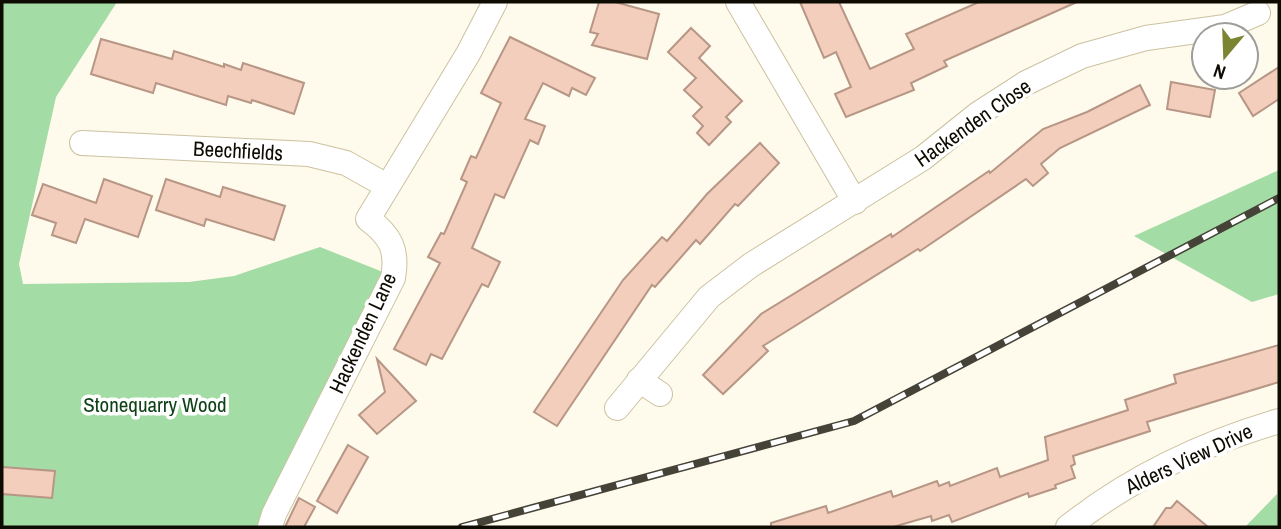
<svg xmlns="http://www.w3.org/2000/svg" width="1281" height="529" viewBox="0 0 1281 529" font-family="'Archivo Narrow',sans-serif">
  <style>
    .green { fill: #a4dca6 }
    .building { fill: #f3cebc; stroke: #b79685; stroke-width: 2 }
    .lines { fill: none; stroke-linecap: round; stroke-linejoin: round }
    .minor-casing { stroke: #cbc2a0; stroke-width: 26 }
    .minor { stroke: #fff; stroke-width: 24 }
    .rail-casing { stroke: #454238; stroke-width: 8 }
    .rail { stroke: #fff; stroke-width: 5; stroke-dasharray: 16; stroke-linecap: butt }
    .labels { text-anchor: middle; stroke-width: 7; stroke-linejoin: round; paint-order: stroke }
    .street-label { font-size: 21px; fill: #0e0b02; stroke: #fff }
    .park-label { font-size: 21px; fill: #0e4216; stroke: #fff }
  </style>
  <rect width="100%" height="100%" fill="#fefaec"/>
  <!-- green -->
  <g class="green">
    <polygon points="2,2 117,2 56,97 19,264 23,284 189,282 234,276 320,247 388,274 257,527 2,527"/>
    <polygon points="1279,170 1279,294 1252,302 1134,236"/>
    <polygon points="1277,494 1279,527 1245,527"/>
  </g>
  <!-- building -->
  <g class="building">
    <polygon points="599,2 615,2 659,14 647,59 592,45 598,34 590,32"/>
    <polygon points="800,2 839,2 870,69 914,49 906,34 979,2 1077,2 944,61 947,66 911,83 914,90 846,117 835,94 851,87 836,52 824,58"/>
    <polygon points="691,28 710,46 699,58 742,101 726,117 731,122 709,145 697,133 703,126 693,116 702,107 684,90 696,78 668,52"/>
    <polygon points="510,37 595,78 586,95 572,88 569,96 543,83 525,119 545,126 538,144 530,140 504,198 495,194 472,248 500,262 488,287 482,284 442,359 431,354 426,365 394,349 440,263 428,257 441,233 444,234 467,182 461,179 471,156 476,158 501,103 481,93"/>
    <polygon points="101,39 172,59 174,51 224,67 224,64 241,70 243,63 304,83 294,114 252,100 251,103 228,96 226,105 156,83 153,93 91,74"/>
    <polygon points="1279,67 1279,99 1253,116 1239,93"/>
    <polygon points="1171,82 1215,90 1210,117 1167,109"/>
    <polygon points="1140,85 1150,105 1060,148 1041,164 1048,173 1033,186 1026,179 920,251 918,249 763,346 768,351 723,394 703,375 761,314 891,234 892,237 989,171 990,173 1043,129 1087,112"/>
    <polygon points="760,143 779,163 738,206 735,204 700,244 696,240 655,287 652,285 557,426 534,412 623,280 662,237 667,241 707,194"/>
    <polygon points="104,179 152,196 138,237 85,219 76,243 52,235 56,223 32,215 43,184 96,203"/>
    <polygon points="166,179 220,197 223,187 285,206 274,240 206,219 204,226 156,210"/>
    <polygon points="1279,345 1279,382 1147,422 1150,431 1073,456 1075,464 1071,466 1075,478 1055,485 1056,488 1029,497 1028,493 952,522 949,515 932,521 931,516 893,527 771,527 771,523 826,506 828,513 891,491 893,497 937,481 939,486 949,482 950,486 997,468 1000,477 1048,460 1045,437 1128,410 1125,400 1176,383 1174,375"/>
    <polygon points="377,359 416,401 377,434 359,415 385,392"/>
    <polygon points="348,445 368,457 337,513 317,501"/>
    <polygon points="2,467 55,471 52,498 2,494"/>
    <polygon points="299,498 315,507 304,527 285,527"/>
    <polygon points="1177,501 1208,527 1153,527 1166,508 1171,508"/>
  </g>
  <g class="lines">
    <!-- minor casing -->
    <g class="minor-casing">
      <g id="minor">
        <polyline points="738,2 855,202"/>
        <polyline points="82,143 309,154 346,163 387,186"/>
        <polyline points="639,380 660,394"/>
        <polyline points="617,408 709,297 751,265 923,158 978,114 1026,83 1082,56 1146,38 1225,27 1258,13"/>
        <path d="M270 527 274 514 393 278C398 250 391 236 368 219L468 54 495 2"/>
        <path d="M1068 527C1130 478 1204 443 1279 421"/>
      </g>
    </g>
    <!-- minor -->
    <use href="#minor" class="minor"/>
    <!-- rail casing -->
    <g class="rail-casing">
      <polyline id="rail" points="462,527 854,421 1279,198"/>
    </g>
    <!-- rail -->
    <use href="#rail" class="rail"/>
  </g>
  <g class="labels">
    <!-- street labels -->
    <g class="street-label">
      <text transform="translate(973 123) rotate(-35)" y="7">Hackenden Close</text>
      <text transform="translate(238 151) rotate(3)" y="7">Beechfields</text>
      <text transform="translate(363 333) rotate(-65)" y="7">Hackenden Lane</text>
      <text transform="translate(1189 459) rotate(-25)" y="7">Alders View Drive</text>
    </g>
    <!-- park labels -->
    <g class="park-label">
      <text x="155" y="412">Stonequarry Wood</text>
    </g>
  </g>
  <!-- border -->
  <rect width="1281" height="529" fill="none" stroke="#0e0b02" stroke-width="7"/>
  <!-- north arrow -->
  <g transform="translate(1225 56) rotate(199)"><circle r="33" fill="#ffffff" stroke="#9f9d9a" stroke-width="2"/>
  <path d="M0-5L12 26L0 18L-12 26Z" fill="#7b8430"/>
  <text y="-10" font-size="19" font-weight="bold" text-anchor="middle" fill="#0e0b02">N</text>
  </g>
</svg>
